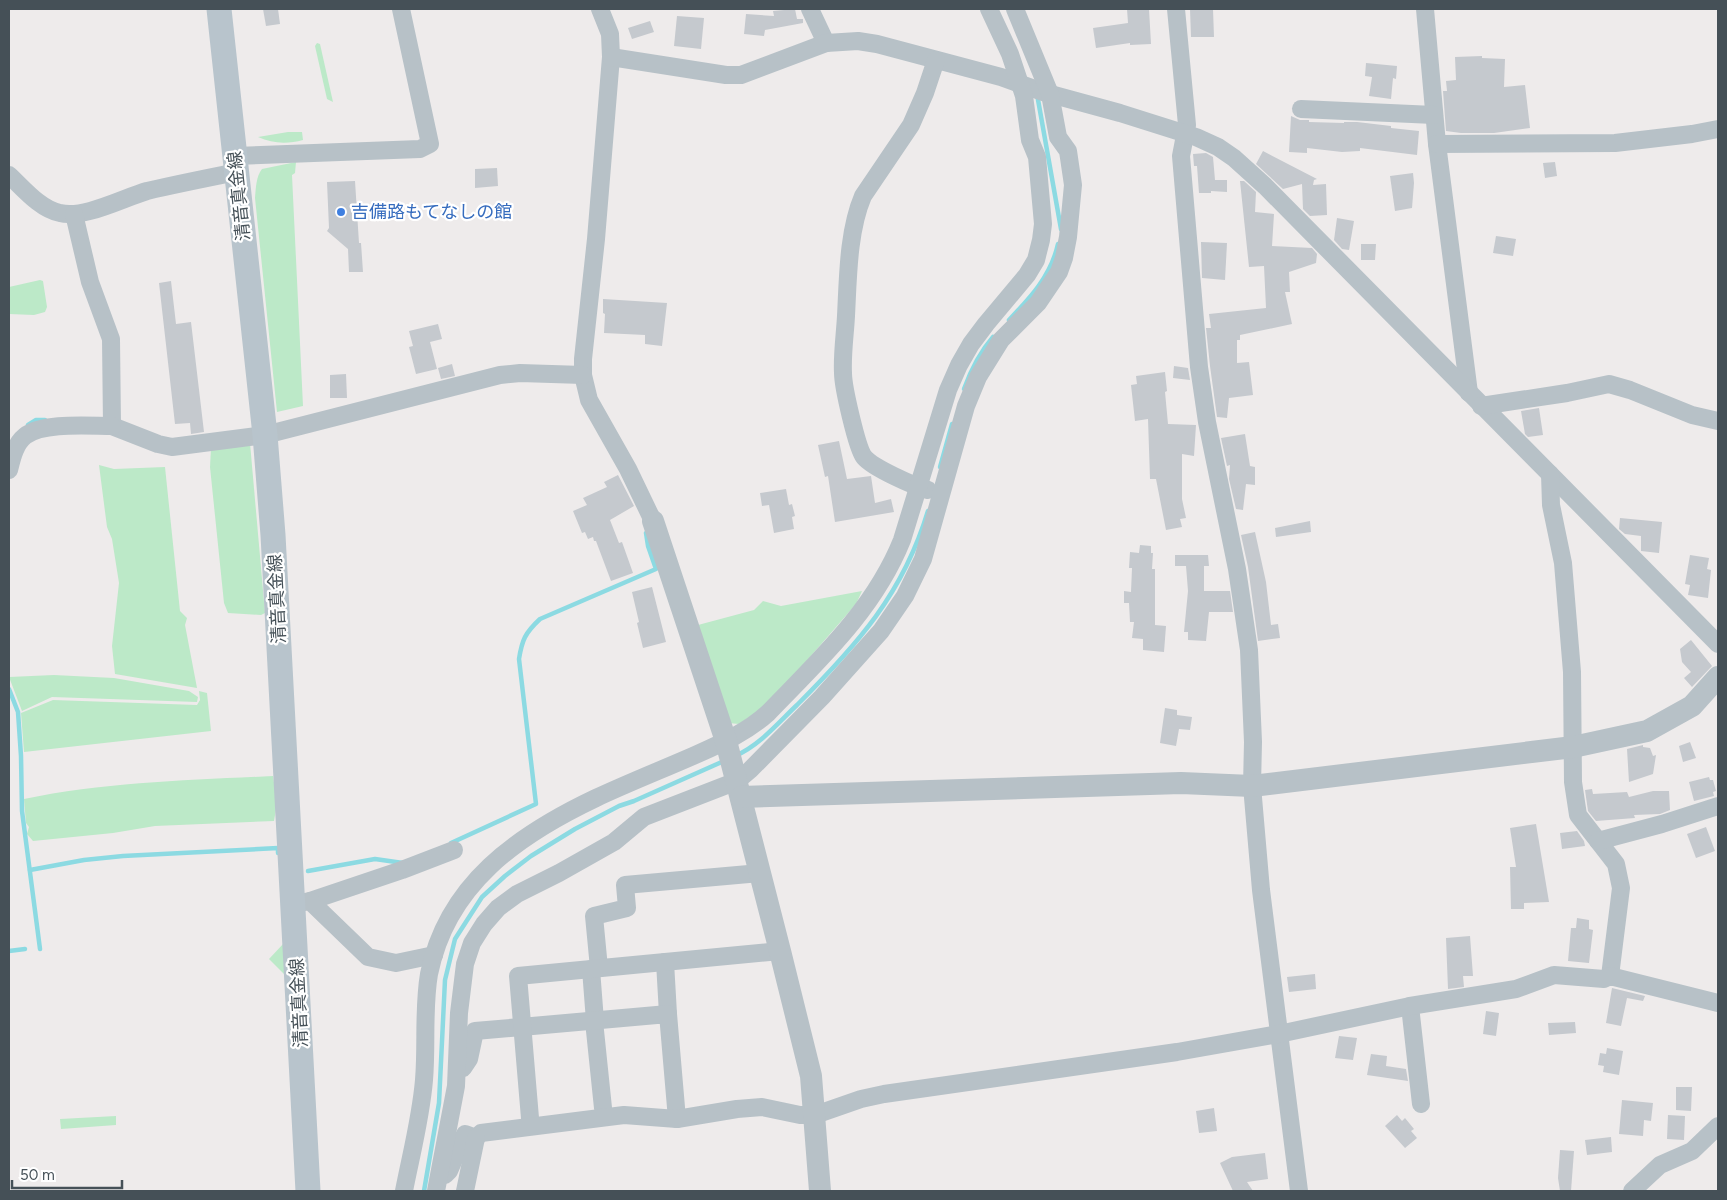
<svg xmlns="http://www.w3.org/2000/svg" width="1727" height="1200" viewBox="0 0 1727 1200" font-family="Figtree,'Noto Sans JP',sans-serif">
  <style>
    .green { fill: #bce9c8 }
    .lines { fill: none; stroke-linecap: round; stroke-linejoin: round }
    .stream { stroke: #8cdae2; stroke-width: 4.5 }
    .building { fill: #c5c9ce }
    .minor { stroke: #b7c1c7; stroke-width: 18 }
    .tertiary { stroke: #b7c1c7; stroke-width: 22 }
    .secondary { stroke: #b8c4cc; stroke-width: 25 }
    .shop-dot { fill: #3f7fe0; stroke: #fff; stroke-width: 2 }
    .labels { text-anchor: middle; stroke-width: 4.5; stroke-linejoin: round; paint-order: stroke }
    .street-label { font-size: 18px; fill: #455057; stroke: #fff }
    .shop-label { font-size: 18px; fill: #366cbe; stroke: #fff; text-anchor: start }
  </style>
  <rect width="100%" height="100%" fill="#eeebeb"/>
  <!-- green -->
  <g class="green">
    <polygon points="317,43 320,44 333,102 327,99 315,46"/>
    <path d="M288 132H302L303 140C288 144 273 144 258 137Z"/>
    <path d="M296 162 295 173 292 175 303 406 277 412 255 198C256 187 256 177 262 169Z"/>
    <polygon points="40,280 43,281 47,307 45,312 34,315 9,314 9,287"/>
    <polygon points="250,443 265,613 261,615 228,613 224,603 210,467 211,448"/>
    <polygon points="99,465 114,469 165,467 180,611 187,618 185,625 197,688 115,674 112,646 119,583 112,539 107,527"/>
    <polygon points="862,591 856,604 770,703 739,724 728,723 698,625 754,610 763,601 781,606"/>
    <polygon points="54,675 114,678 189,691 198,697 197,702 52,697 22,711 9,677"/>
    <polygon points="199,691 207,693 211,731 24,752 21,713 53,700 197,705 200,700"/>
    <path d="M273 776 277 803 274 821 155 826 113 833 33 841 27 834 29 827 26 823 24 799C106 782 190 780 273 776Z"/>
    <polygon points="284,943 288,978 269,959"/>
    <polygon points="116,1116 116,1125 61,1129 60,1119"/>
  </g>
  <g class="lines">
    <!-- stream -->
    <g class="stream">
      <polyline points="1037,94 1061,229"/>
      <path d="M1009 320C1030 298 1051 276 1058 244"/>
      <path d="M964 389C971 370 980 352 993 337"/>
      <polyline points="28,425 36,420 45,420"/>
      <polyline points="940,467 952,424"/>
      <polyline points="9,689 18,712 21,756 22,811 40,949"/>
      <path d="M735 756C760 745 778 723 797 705 857 645 903 594 928 511"/>
      <path d="M451 843 536 804 519 659C522 640 525 633 540 619L656 569 648 546 646 533"/>
      <polyline points="30,870 84,860 123,856 278,848 278,853"/>
      <polyline points="308,871 375,859 403,863"/>
      <polyline points="9,951 25,949"/>
      <polyline points="424,1191 439,1103 445,980 455,939 482,897 505,876 531,856 575,829 619,806 634,801 724,761"/>
    </g>
  </g>
  <!-- building -->
  <g class="building">
    <polygon points="263,9 278,9 280,24 266,26"/>
    <polygon points="795,9 797,19 803,19 803,23 765,30 764,36 744,34 746,14 774,16 773,11"/>
    <polygon points="1127,9 1149,9 1151,44 1130,45 1130,43 1096,48 1093,28 1128,23"/>
    <polygon points="1190,9 1213,9 1214,37 1191,37"/>
    <polygon points="677,16 704,18 701,49 674,46"/>
    <polygon points="650,21 654,32 632,39 628,28"/>
    <polygon points="1482,56 1482,58 1505,59 1504,87 1525,85 1530,128 1494,133 1461,133 1446,131 1443,91 1447,91 1446,81 1456,80 1455,57"/>
    <polygon points="1366,63 1397,66 1396,79 1393,78 1391,99 1369,96 1372,77 1365,76"/>
    <polygon points="1291,116 1300,120 1309,120 1309,122 1344,123 1344,122 1357,122 1391,126 1391,128 1419,131 1417,155 1360,148 1360,151 1342,152 1307,148 1307,153 1289,152"/>
    <polygon points="1263,151 1317,179 1314,180 1313,185 1326,184 1327,215 1310,216 1303,209 1302,184 1283,189 1256,164"/>
    <polygon points="1206,153 1213,157 1215,180 1227,180 1227,192 1211,191 1211,193 1199,193 1197,166 1194,166 1193,154"/>
    <polygon points="1555,162 1557,176 1545,178 1543,163"/>
    <polygon points="497,168 498,186 475,188 475,169"/>
    <polygon points="1413,173 1414,183 1412,208 1395,211 1390,176"/>
    <polygon points="355,181 359,243 361,243 363,272 349,272 348,249 327,231 329,228 327,182"/>
    <polygon points="1240,181 1244,181 1256,192 1255,212 1274,214 1272,246 1312,248 1317,254 1316,263 1289,272 1290,292 1285,292 1292,324 1240,335 1240,340 1237,340 1237,363 1249,362 1253,395 1229,398 1227,418 1217,417 1210,366 1206,328 1211,328 1209,314 1266,308 1264,266 1249,267"/>
    <polygon points="1337,218 1354,221 1349,250 1342,249 1334,240"/>
    <polygon points="1496,236 1516,239 1513,256 1493,253"/>
    <polygon points="1201,242 1227,243 1225,280 1202,278"/>
    <polygon points="1361,244 1376,244 1375,260 1361,260"/>
    <polygon points="171,281 176,324 191,322 204,432 191,434 190,423 175,424 159,283"/>
    <polygon points="603,299 667,303 662,346 645,344 645,335 604,333 605,314 603,313"/>
    <polygon points="438,324 442,339 430,342 437,369 416,374 409,347 413,346 409,331"/>
    <polygon points="452,364 455,376 441,379 438,368"/>
    <polygon points="1174,366 1188,368 1190,380 1173,378"/>
    <polygon points="1165,372 1167,391 1165,392 1168,424 1196,425 1194,456 1182,454 1182,499 1186,518 1180,519 1182,527 1166,530 1156,479 1150,479 1148,419 1135,421 1131,385 1137,384 1136,376"/>
    <polygon points="346,374 347,398 330,398 330,375"/>
    <polygon points="1539,408 1543,435 1528,437 1525,434 1521,411"/>
    <polygon points="1245,434 1250,466 1255,467 1255,485 1246,484 1243,510 1236,509 1229,479 1230,465 1227,466 1221,438"/>
    <polygon points="839,441 847,479 871,476 875,503 891,499 894,512 835,522 828,476 825,477 818,445"/>
    <polygon points="618,475 634,506 610,520 619,543 622,542 633,573 611,581 596,541 594,541 593,537 588,539 585,532 582,533 573,511 587,505 583,498 607,487 604,482"/>
    <polygon points="786,489 789,505 792,504 795,516 792,517 794,529 774,533 769,505 762,506 760,493"/>
    <polygon points="1620,518 1662,522 1659,553 1641,551 1641,536 1625,534 1619,529"/>
    <polygon points="1310,521 1311,532 1276,537 1275,528"/>
    <polygon points="1255,532 1266,582 1271,625 1278,624 1280,638 1258,641 1248,567 1241,535"/>
    <polygon points="1140,545 1151,546 1151,553 1153,553 1152,569 1155,569 1155,625 1166,626 1164,652 1143,650 1143,639 1132,638 1134,622 1130,622 1129,603 1124,603 1124,591 1131,592 1132,568 1129,568 1130,552 1139,553"/>
    <polygon points="1175,555 1208,555 1209,566 1204,566 1204,591 1230,591 1233,612 1209,612 1206,641 1188,640 1188,632 1184,632 1188,591 1186,566 1175,566"/>
    <polygon points="1690,555 1709,558 1707,569 1711,570 1708,598 1688,595 1690,585 1685,584"/>
    <polygon points="652,587 666,642 643,648 637,623 639,622 632,592"/>
    <polygon points="1691,640 1712,666 1692,687 1684,678 1691,672 1682,662 1680,649"/>
    <polygon points="1165,708 1177,710 1177,715 1192,717 1190,730 1179,729 1176,746 1160,743"/>
    <polygon points="1690,742 1696,758 1683,762 1679,746"/>
    <polygon points="1643,745 1643,747 1650,748 1653,756 1656,755 1653,774 1629,782 1627,749"/>
    <polygon points="1709,777 1710,780 1713,780 1716,791 1713,792 1714,796 1694,801 1689,782"/>
    <polygon points="1592,789 1593,794 1627,792 1629,797 1653,791 1669,791 1670,810 1660,814 1634,815 1635,818 1596,821 1588,811 1585,790"/>
    <polygon points="1536,824 1549,902 1524,903 1524,909 1511,909 1510,867 1516,867 1510,828"/>
    <polygon points="1706,827 1715,851 1696,858 1687,834"/>
    <polygon points="1577,831 1584,841 1585,846 1562,849 1560,833"/>
    <polygon points="1577,918 1589,920 1589,929 1593,930 1589,963 1568,961 1571,928 1576,928"/>
    <polygon points="1470,936 1473,976 1463,976 1464,987 1448,989 1446,938"/>
    <polygon points="1315,974 1316,989 1289,992 1287,977"/>
    <polygon points="1612,988 1645,996 1643,1001 1627,998 1621,1026 1606,1023"/>
    <polygon points="1486,1011 1499,1013 1496,1036 1483,1034"/>
    <polygon points="1575,1022 1576,1033 1549,1035 1548,1023"/>
    <polygon points="1339,1036 1357,1038 1353,1060 1335,1058"/>
    <polygon points="1607,1048 1623,1051 1619,1075 1603,1072 1604,1066 1598,1065 1600,1053 1606,1054"/>
    <polygon points="1371,1054 1387,1056 1386,1066 1406,1069 1408,1081 1367,1075"/>
    <polygon points="1676,1087 1692,1087 1691,1111 1676,1110"/>
    <polygon points="1622,1100 1653,1103 1651,1121 1644,1120 1643,1136 1619,1134"/>
    <polygon points="1214,1108 1217,1131 1199,1133 1196,1111"/>
    <polygon points="1397,1115 1402,1121 1405,1118 1414,1129 1411,1131 1417,1138 1405,1148 1385,1126"/>
    <polygon points="1668,1115 1685,1116 1684,1140 1667,1139"/>
    <polygon points="1611,1137 1612,1152 1587,1155 1585,1140"/>
    <polygon points="1560,1150 1574,1151 1571,1191 1560,1191 1558,1178"/>
    <polygon points="1265,1153 1268,1179 1247,1182 1253,1191 1233,1191 1220,1163 1232,1157"/>
  </g>
  <g class="lines">
    <!-- minor -->
    <g class="minor">
      <polyline points="600,9 610,34 611,57 596,239 583,359 583,375 589,400 628,469 653,521"/>
      <polyline points="810,9 826,43"/>
      <polyline points="1176,9 1187,125 1181,156 1199,367 1207,422 1237,569 1249,650 1253,742 1252,786 1261,890 1299,1191"/>
      <polyline points="1425,9 1437,144 1469,393"/>
      <polyline points="611,57 726,75 741,75 826,43 858,41 877,44 1001,77 1043,92 1120,113 1196,137 1218,147 1234,158 1265,186 1718,644"/>
      <polyline points="1301,109 1434,115"/>
      <polyline points="1437,144 1615,143 1692,134 1718,129"/>
      <polyline points="235,156 420,149 430,144 401,9"/>
      <path d="M9 175C23 188 40 209 60 213 84 219 123 198 147 191 177 184 207 178 237 172"/>
      <polyline points="74,214 90,282 111,339 112,426 158,444 172,447 265,435 500,375 520,373 583,375"/>
      <polyline points="1481,406 1567,393 1609,384 1630,390 1692,415 1718,421"/>
      <path d="M9 470C12 458 15 444 25 436 43 422 89 426 112 426"/>
      <polyline points="1550,474 1551,505 1563,563 1572,672 1573,782 1578,815 1616,864 1621,888 1610,976"/>
      <path d="M928 490C914 486 873 468 864 457 857 448 843 387 843 373 842 354 845 335 846 316 848 278 848 231 863 196L911 125 925 93 936 60"/>
      <polyline points="1598,841 1662,824 1718,806"/>
      <polyline points="310,901 402,870 454,850"/>
      <polyline points="294,904 310,901 368,957 396,963 434,955"/>
      <polyline points="665,962 668,1014"/>
      <polyline points="599,968 594,916 627,908 625,885 760,873"/>
      <polyline points="591,969 595,1021"/>
      <polyline points="1410,1006 1421,1104"/>
      <polyline points="594,1021 603,1108"/>
      <polyline points="457,1069 463,1068 469,1059 475,1031 668,1014 677,1119"/>
      <polyline points="530,1118 518,976 780,951"/>
      <polyline points="445,1175 449,1171 465,1134 476,1138 481,1133 624,1115 677,1119 737,1109 762,1107 800,1115 815,1115 861,1099 884,1094 1177,1052 1279,1034 1410,1006 1516,989 1554,975 1604,979 1610,976 1718,1003"/>
      <path d="M404 1191C411 1155 421 1117 424 1080 427 1045 423 1009 429 974 447 884 518 835 596 798 628 783 661 770 693 756 720 744 746 733 768 713 819 660 874 610 902 540L948 390 959 365 971 344 986 324 1027 275 1036 260 1041 240 1043 224 1037 157 1030 140 1024 96 1010 54 989 9"/>
      <polyline points="436,1191 456,1086 459,1013 465,964 472,943 484,924 498,908 517,894 559,873 614,842 644,817 737,781 750,770 822,697 881,631 905,596 923,559 966,406 978,377 1001,340 1038,303 1059,272 1064,258 1068,237 1073,185 1068,151 1058,137 1050,94 1015,9"/>
      <polyline points="465,1191 476,1138"/>
      <polyline points="1632,1191 1660,1165 1692,1151 1718,1126"/>
    </g>
    <!-- tertiary -->
    <g class="tertiary">
      <polyline points="653,521 726,741 780,951 811,1076 820,1191"/>
      <polyline points="741,797 1181,783 1252,786 1573,747 1647,731 1692,706 1718,677"/>
    </g>
    <!-- secondary -->
    <polyline class="secondary" points="219,9 265,435 273,535 308,1191"/>
  </g>
  <!-- markers -->
  <circle class="shop-dot" cx="341" cy="212" r="5"/>
  <g class="labels">
    <!-- street labels -->
    <g class="street-label">
      <text transform="translate(239 196) rotate(-96)" y="6">清音真金線</text>
      <text transform="translate(277 599) rotate(-93)" y="6">清音真金線</text>
      <text transform="translate(299 1003) rotate(-93)" y="6">清音真金線</text>
    </g>
    <!-- shop labels -->
    <g class="shop-label">
      <text x="351" y="218">吉備路もてなしの館</text>
    </g>
  </g>
  <!-- border -->
  <rect width="1727" height="1200" fill="none" stroke="#455057" stroke-width="20"/>
  <!-- scale -->
  <path d="M12 1180v8h110v-8" fill="none" stroke="#455057" stroke-width="2.5"/>
  <text x="20" y="1180" font-size="15" fill="#455057" stroke="#ffffff" stroke-width="4" paint-order="stroke">50 m</text>
</svg>
